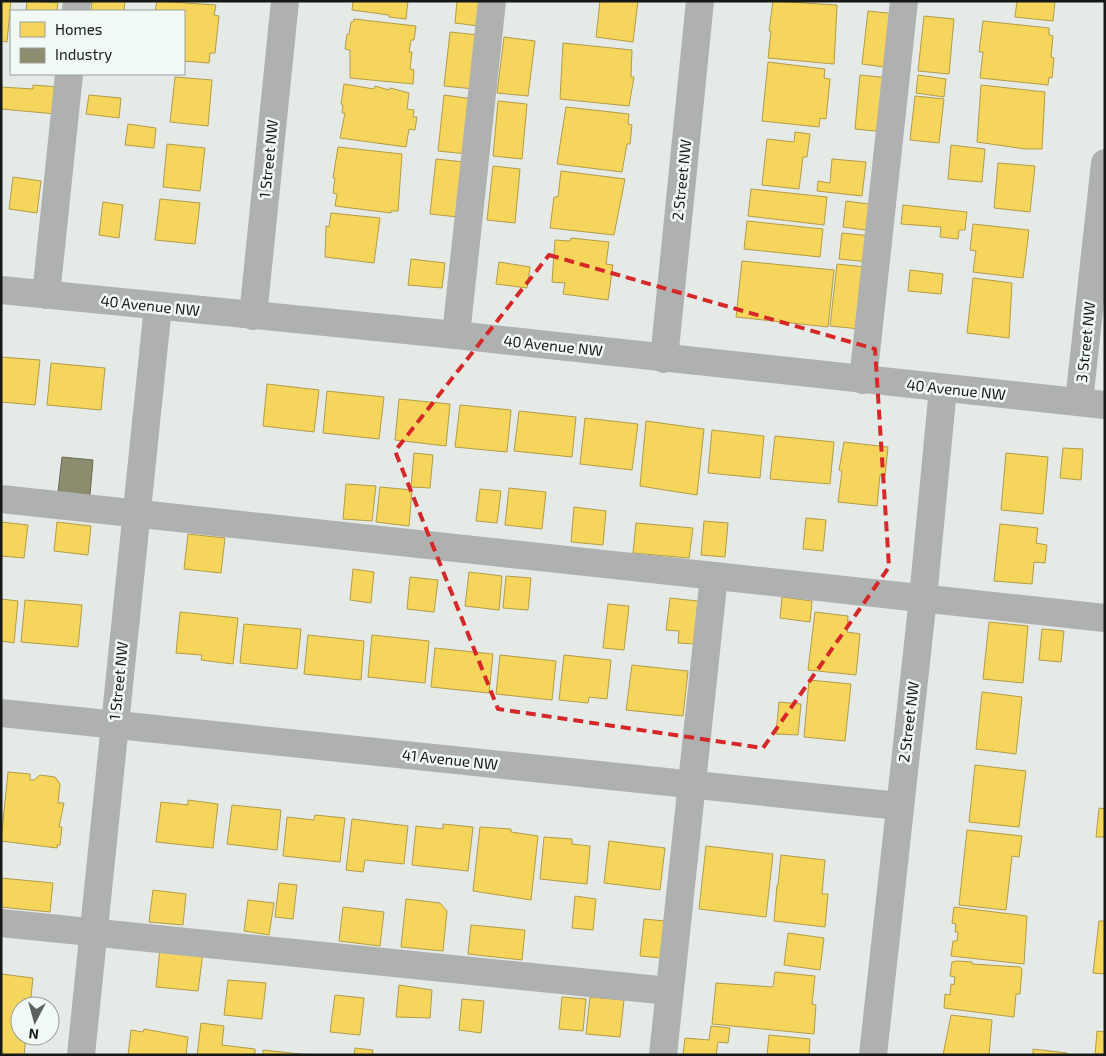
<svg xmlns="http://www.w3.org/2000/svg" width="1106" height="1056" viewBox="0 0 1106 1056" font-family="'Exo 2',sans-serif">
  <style>
    .homes { fill: #f6d55c; stroke: #b29c47 }
    .industry { fill: #8c8c6e; stroke: #686954 }
    .lines { fill: none; stroke-linecap: round; stroke-linejoin: round }
    .minor { stroke: #afb1b0; stroke-width: 28 }
    .marked { fill: none; stroke: #d62828; stroke-width: 4; stroke-dasharray: 10 6; stroke-linejoin: round }
    .labels { text-anchor: middle; stroke-width: 5; stroke-linejoin: round; paint-order: stroke }
    .street-label { font-size: 15px; fill: #151816; stroke: #f1f9f4 }
  </style>
  <rect width="100%" height="100%" fill="#e5eae7"/>
  <!-- homes -->
  <g class="homes">
    <polygon points="1,1 11,1 7,42 1,41"/>
    <polygon points="27,1 58,3 57,11 26,11"/>
    <polygon points="92,1 125,1 124,11 91,11"/>
    <polygon points="157,1 216,5 214,15 219,16 215,53 210,53 209,63 184,61 184,11 155,11"/>
    <polygon points="353,1 408,1 406,19 389,17 389,15 352,10"/>
    <polygon points="457,1 482,1 479,26 455,23"/>
    <polygon points="600,1 638,1 633,42 596,37"/>
    <polygon points="773,1 837,5 834,64 768,58 771,31 769,31"/>
    <polygon points="1017,1 1055,1 1053,21 1015,17"/>
    <polygon points="868,11 897,14 892,68 862,64"/>
    <polygon points="924,16 954,19 949,74 918,71"/>
    <polygon points="354,19 416,26 414,40 411,40 409,52 412,52 410,69 414,70 413,84 350,78 350,50 345,49 347,34 349,34 351,22 353,22"/>
    <polygon points="983,21 1049,28 1049,35 1053,36 1051,57 1054,58 1052,78 1049,77 1048,85 980,78 983,52 979,52"/>
    <polygon points="450,32 479,35 474,89 444,86"/>
    <polygon points="504,37 535,41 528,96 497,93"/>
    <polygon points="563,43 632,50 631,77 634,77 629,106 560,99"/>
    <polygon points="768,62 825,69 824,78 830,79 826,119 820,118 819,127 762,121"/>
    <polygon points="860,75 890,78 885,132 855,129"/>
    <polygon points="918,75 946,79 944,97 916,93"/>
    <polygon points="175,77 212,80 208,126 170,122"/>
    <polygon points="344,84 374,89 375,86 389,90 390,88 409,93 407,109 414,110 413,117 417,117 415,130 409,129 406,147 340,138 345,113 342,113 343,105 341,104"/>
    <polygon points="33,85 59,87 56,114 1,109 1,87 33,89"/>
    <polygon points="981,85 1045,92 1042,149 1025,149 977,142"/>
    <polygon points="89,95 121,98 119,118 86,114"/>
    <polygon points="444,95 473,99 467,154 438,151"/>
    <polygon points="915,96 944,99 939,143 910,140"/>
    <polygon points="498,101 527,104 522,159 493,156"/>
    <polygon points="566,107 629,114 628,124 632,125 630,144 627,144 622,172 557,164"/>
    <polygon points="128,124 156,128 154,148 125,145"/>
    <polygon points="795,132 810,134 807,157 803,157 799,189 762,185 767,139 794,142"/>
    <polygon points="167,144 205,148 200,191 163,187"/>
    <polygon points="951,145 985,149 982,182 948,179"/>
    <polygon points="338,147 402,154 398,211 391,211 391,213 335,206 337,194 333,193 335,178 333,178"/>
    <polygon points="436,159 464,162 458,217 430,214"/>
    <polygon points="832,159 866,162 862,196 817,191 818,181 830,183"/>
    <polygon points="998,163 1035,166 1030,212 994,208"/>
    <polygon points="493,166 520,169 515,223 487,220"/>
    <polygon points="561,171 625,179 614,235 550,228 554,197 558,197"/>
    <polygon points="13,177 41,181 37,213 9,209"/>
    <polygon points="751,189 827,197 824,225 748,216"/>
    <polygon points="160,199 200,203 195,244 155,240"/>
    <polygon points="846,201 876,205 873,231 843,227"/>
    <polygon points="103,202 123,205 119,238 99,235"/>
    <polygon points="903,205 967,212 965,230 959,230 958,239 940,237 941,227 901,224"/>
    <polygon points="331,213 380,218 374,263 325,257 326,226 329,227"/>
    <polygon points="747,221 823,229 820,257 744,249"/>
    <polygon points="973,224 1029,230 1023,278 973,272 976,251 970,250"/>
    <polygon points="842,233 872,236 869,262 839,259"/>
    <polygon points="571,238 609,242 606,264 613,265 608,300 563,294 565,283 552,282 555,240 570,241"/>
    <polygon points="411,259 445,263 442,288 408,285"/>
    <polygon points="742,261 834,270 828,327 736,317"/>
    <polygon points="499,262 530,267 527,288 496,284"/>
    <polygon points="837,264 866,267 860,329 830,326"/>
    <polygon points="910,270 943,274 941,294 908,291"/>
    <polygon points="973,278 1012,283 1009,338 967,333"/>
    <polygon points="1,357 40,360 35,405 1,402"/>
    <polygon points="51,363 105,368 101,410 47,405"/>
    <polygon points="267,384 319,390 314,432 263,426"/>
    <polygon points="327,391 384,397 379,439 323,433"/>
    <polygon points="399,399 450,404 446,446 395,440"/>
    <polygon points="460,405 511,410 507,452 455,447"/>
    <polygon points="519,411 576,417 572,457 514,451"/>
    <polygon points="585,418 638,424 632,470 580,464"/>
    <polygon points="646,421 704,429 697,495 640,486"/>
    <polygon points="712,430 764,436 760,478 708,473"/>
    <polygon points="775,436 834,442 830,484 770,479"/>
    <polygon points="844,442 888,447 885,476 880,475 877,506 838,502 842,471 839,470"/>
    <polygon points="1063,448 1083,449 1081,480 1060,478"/>
    <polygon points="414,453 433,455 430,488 411,487"/>
    <polygon points="1006,453 1048,457 1043,514 1001,510"/>
    <polygon points="346,484 376,486 372,521 343,519"/>
    <polygon points="380,487 412,490 409,526 376,522"/>
    <polygon points="509,488 546,492 542,529 505,525"/>
    <polygon points="480,489 501,491 497,523 476,521"/>
    <polygon points="574,507 606,511 603,545 571,542"/>
    <polygon points="806,518 826,520 823,551 803,549"/>
    <polygon points="704,521 728,523 725,557 701,555"/>
    <polygon points="1,522 28,525 24,558 1,556"/>
    <polygon points="57,522 91,526 88,555 54,551"/>
    <polygon points="636,523 693,528 689,558 633,553"/>
    <polygon points="1000,524 1038,528 1036,543 1047,545 1045,563 1034,562 1032,584 994,581"/>
    <polygon points="188,534 225,538 221,573 184,569"/>
    <polygon points="353,569 374,572 371,603 350,600"/>
    <polygon points="469,572 502,576 499,610 465,606"/>
    <polygon points="506,576 531,578 528,610 503,608"/>
    <polygon points="410,577 438,580 434,612 407,609"/>
    <polygon points="782,597 812,601 810,622 780,618"/>
    <polygon points="670,598 698,601 694,644 678,643 679,631 666,630"/>
    <polygon points="1,599 18,601 14,643 1,641"/>
    <polygon points="25,600 82,605 78,647 21,642"/>
    <polygon points="608,604 629,606 624,650 603,648"/>
    <polygon points="180,612 238,618 233,664 201,660 202,655 176,653"/>
    <polygon points="815,612 848,616 847,632 860,634 856,675 808,670"/>
    <polygon points="989,622 1028,626 1023,683 983,679"/>
    <polygon points="244,624 301,629 297,669 240,663"/>
    <polygon points="1042,629 1064,631 1061,662 1039,660"/>
    <polygon points="308,635 364,641 361,680 304,674"/>
    <polygon points="372,635 429,641 425,683 368,677"/>
    <polygon points="435,648 493,654 489,693 431,687"/>
    <polygon points="500,655 556,661 552,700 496,694"/>
    <polygon points="564,655 611,660 607,699 589,697 588,703 559,700"/>
    <polygon points="632,665 688,671 683,716 626,710"/>
    <polygon points="809,680 851,684 845,741 804,737"/>
    <polygon points="982,692 1022,697 1016,754 976,749"/>
    <polygon points="779,702 801,704 798,735 776,734"/>
    <polygon points="975,765 1026,771 1019,827 969,822"/>
    <polygon points="8,772 30,774 30,780 34,780 40,775 55,777 60,784 58,803 64,803 59,827 62,827 60,845 57,845 57,848 1,841"/>
    <polygon points="188,800 218,804 213,848 156,842 161,802 188,805"/>
    <polygon points="232,805 281,810 277,850 227,844"/>
    <polygon points="1099,808 1105,809 1105,837 1096,837"/>
    <polygon points="315,815 345,818 340,862 283,856 287,817 314,820"/>
    <polygon points="352,819 408,826 404,864 365,860 363,872 346,870"/>
    <polygon points="443,824 473,827 468,871 412,865 416,826 443,829"/>
    <polygon points="480,827 511,829 511,832 538,836 531,900 473,891"/>
    <polygon points="967,830 1022,836 1019,857 1012,856 1006,910 959,905"/>
    <polygon points="544,837 572,839 572,844 590,846 587,884 540,879"/>
    <polygon points="609,841 665,848 660,890 604,883"/>
    <polygon points="706,846 773,854 766,917 699,909"/>
    <polygon points="781,855 825,860 822,894 828,894 825,927 774,921 777,885 778,885"/>
    <polygon points="1,878 53,883 50,912 1,907"/>
    <polygon points="279,883 297,885 293,919 275,917"/>
    <polygon points="153,890 186,894 183,925 149,922"/>
    <polygon points="575,896 596,899 593,930 572,928"/>
    <polygon points="406,899 440,903 447,911 443,951 401,947"/>
    <polygon points="248,900 274,903 269,935 244,931"/>
    <polygon points="343,907 384,912 380,946 339,941"/>
    <polygon points="954,907 1027,916 1024,964 951,956 953,941 957,941 958,932 955,932 956,924 952,923"/>
    <polygon points="644,919 665,921 661,958 640,956"/>
    <polygon points="1099,921 1105,921 1105,974 1093,973"/>
    <polygon points="471,925 525,930 522,960 468,954"/>
    <polygon points="788,933 824,938 820,970 784,965"/>
    <polygon points="160,948 203,953 198,991 156,987"/>
    <polygon points="957,961 972,962 972,964 1020,967 1022,969 1020,994 1016,994 1014,1017 944,1008 945,994 950,995 951,984 954,985 955,977 950,976 952,962"/>
    <polygon points="775,972 815,976 812,1004 816,1005 814,1034 712,1024 716,983 773,987"/>
    <polygon points="1,974 33,978 30,1006 20,1006 20,1036 26,1036 24,1055 1,1055"/>
    <polygon points="228,980 266,983 262,1019 224,1015"/>
    <polygon points="399,985 432,990 430,1018 396,1017"/>
    <polygon points="335,995 364,998 360,1035 330,1032"/>
    <polygon points="562,997 586,999 583,1031 559,1029"/>
    <polygon points="590,997 624,1000 620,1037 586,1034"/>
    <polygon points="462,999 484,1001 481,1033 459,1030"/>
    <polygon points="951,1015 992,1020 989,1055 943,1055"/>
    <polygon points="201,1023 224,1026 222,1045 255,1049 255,1055 197,1055"/>
    <polygon points="711,1026 730,1028 728,1043 718,1042 716,1055 683,1055 685,1038 709,1040"/>
    <polygon points="144,1029 188,1037 186,1055 128,1055 131,1030 143,1032"/>
    <polygon points="1097,1031 1105,1032 1105,1055 1095,1055"/>
    <polygon points="769,1035 810,1039 809,1055 767,1055"/>
    <polygon points="355,1048 373,1050 372,1055 354,1055"/>
    <polygon points="1033,1049 1067,1053 1067,1055 1033,1055"/>
    <polygon points="263,1050 310,1055 263,1055"/>
  </g>
  <!-- industry -->
  <polygon class="industry" points="62,457 93,460 90,495 58,492"/>
  <g class="lines">
    <!-- minor -->
    <g class="minor">
      <polyline points="76,11 77,1"/>
      <polyline points="1,290 456,335 1105,405"/>
      <polyline points="46,295 69,74"/>
      <polyline points="253,316 285,1"/>
      <polyline points="456,335 492,1"/>
      <polyline points="664,359 700,1"/>
      <polyline points="863,380 904,1"/>
      <polyline points="1079,402 1105,163"/>
      <polyline points="1,499 1105,618"/>
      <polyline points="1,713 899,806"/>
      <polyline points="1,923 669,991"/>
      <polyline points="81,1055 158,306"/>
      <polyline points="663,1055 714,576"/>
      <polyline points="873,1055 923,598 943,388"/>
    </g>
  </g>
  <!-- marked area -->
  <path class="marked" d="M549 255 875 349 889 567 763 748 498 709 395 451Z"/>
  <g class="labels">
    <!-- street labels -->
    <g class="street-label">
      <text transform="translate(269 159) rotate(-84)" y="5">1 Street NW</text>
      <text transform="translate(682 180) rotate(-84)" y="5">2 Street NW</text>
      <text transform="translate(150 306) rotate(6)" y="5">40 Avenue NW</text>
      <text transform="translate(1086 342) rotate(-84)" y="5">3 Street NW</text>
      <text transform="translate(553 346) rotate(6)" y="5">40 Avenue NW</text>
      <text transform="translate(956 390) rotate(6)" y="5">40 Avenue NW</text>
      <text transform="translate(119 681) rotate(-84)" y="5">1 Street NW</text>
      <text transform="translate(909 722) rotate(-83)" y="5">2 Street NW</text>
      <text transform="translate(450 760) rotate(6)" y="5">41 Avenue NW</text>
    </g>
  </g>
  <!-- border -->
  <rect width="1106" height="1056" fill="none" stroke="#151816" stroke-width="5"/>
  <!-- legend -->
  <rect x="10" y="10" width="175" height="65" fill="#f1f9f4" stroke="#999f9b"/>
  <rect x="20" y="22" width="25" height="15" fill="#f6d55c" stroke="#999f9b"/>
  <text x="55" y="35" font-size="15" fill="#151816">Homes</text>
  <rect x="20" y="48" width="25" height="15" fill="#8c8c6e" stroke="#999f9b"/>
  <text x="55" y="60" font-size="15" fill="#151816">Industry</text>
  <!-- north arrow -->
  <g transform="translate(35 1021) rotate(186)"><circle r="24" fill="#f1f9f4" stroke="#999f9b"/>
  <path d="M0-4L9 19L0 12L-9 19Z" fill="#5e625f"/>
  <text y="-8" font-size="14" font-weight="bold" text-anchor="middle" fill="#151816">N</text>
  </g>
</svg>
